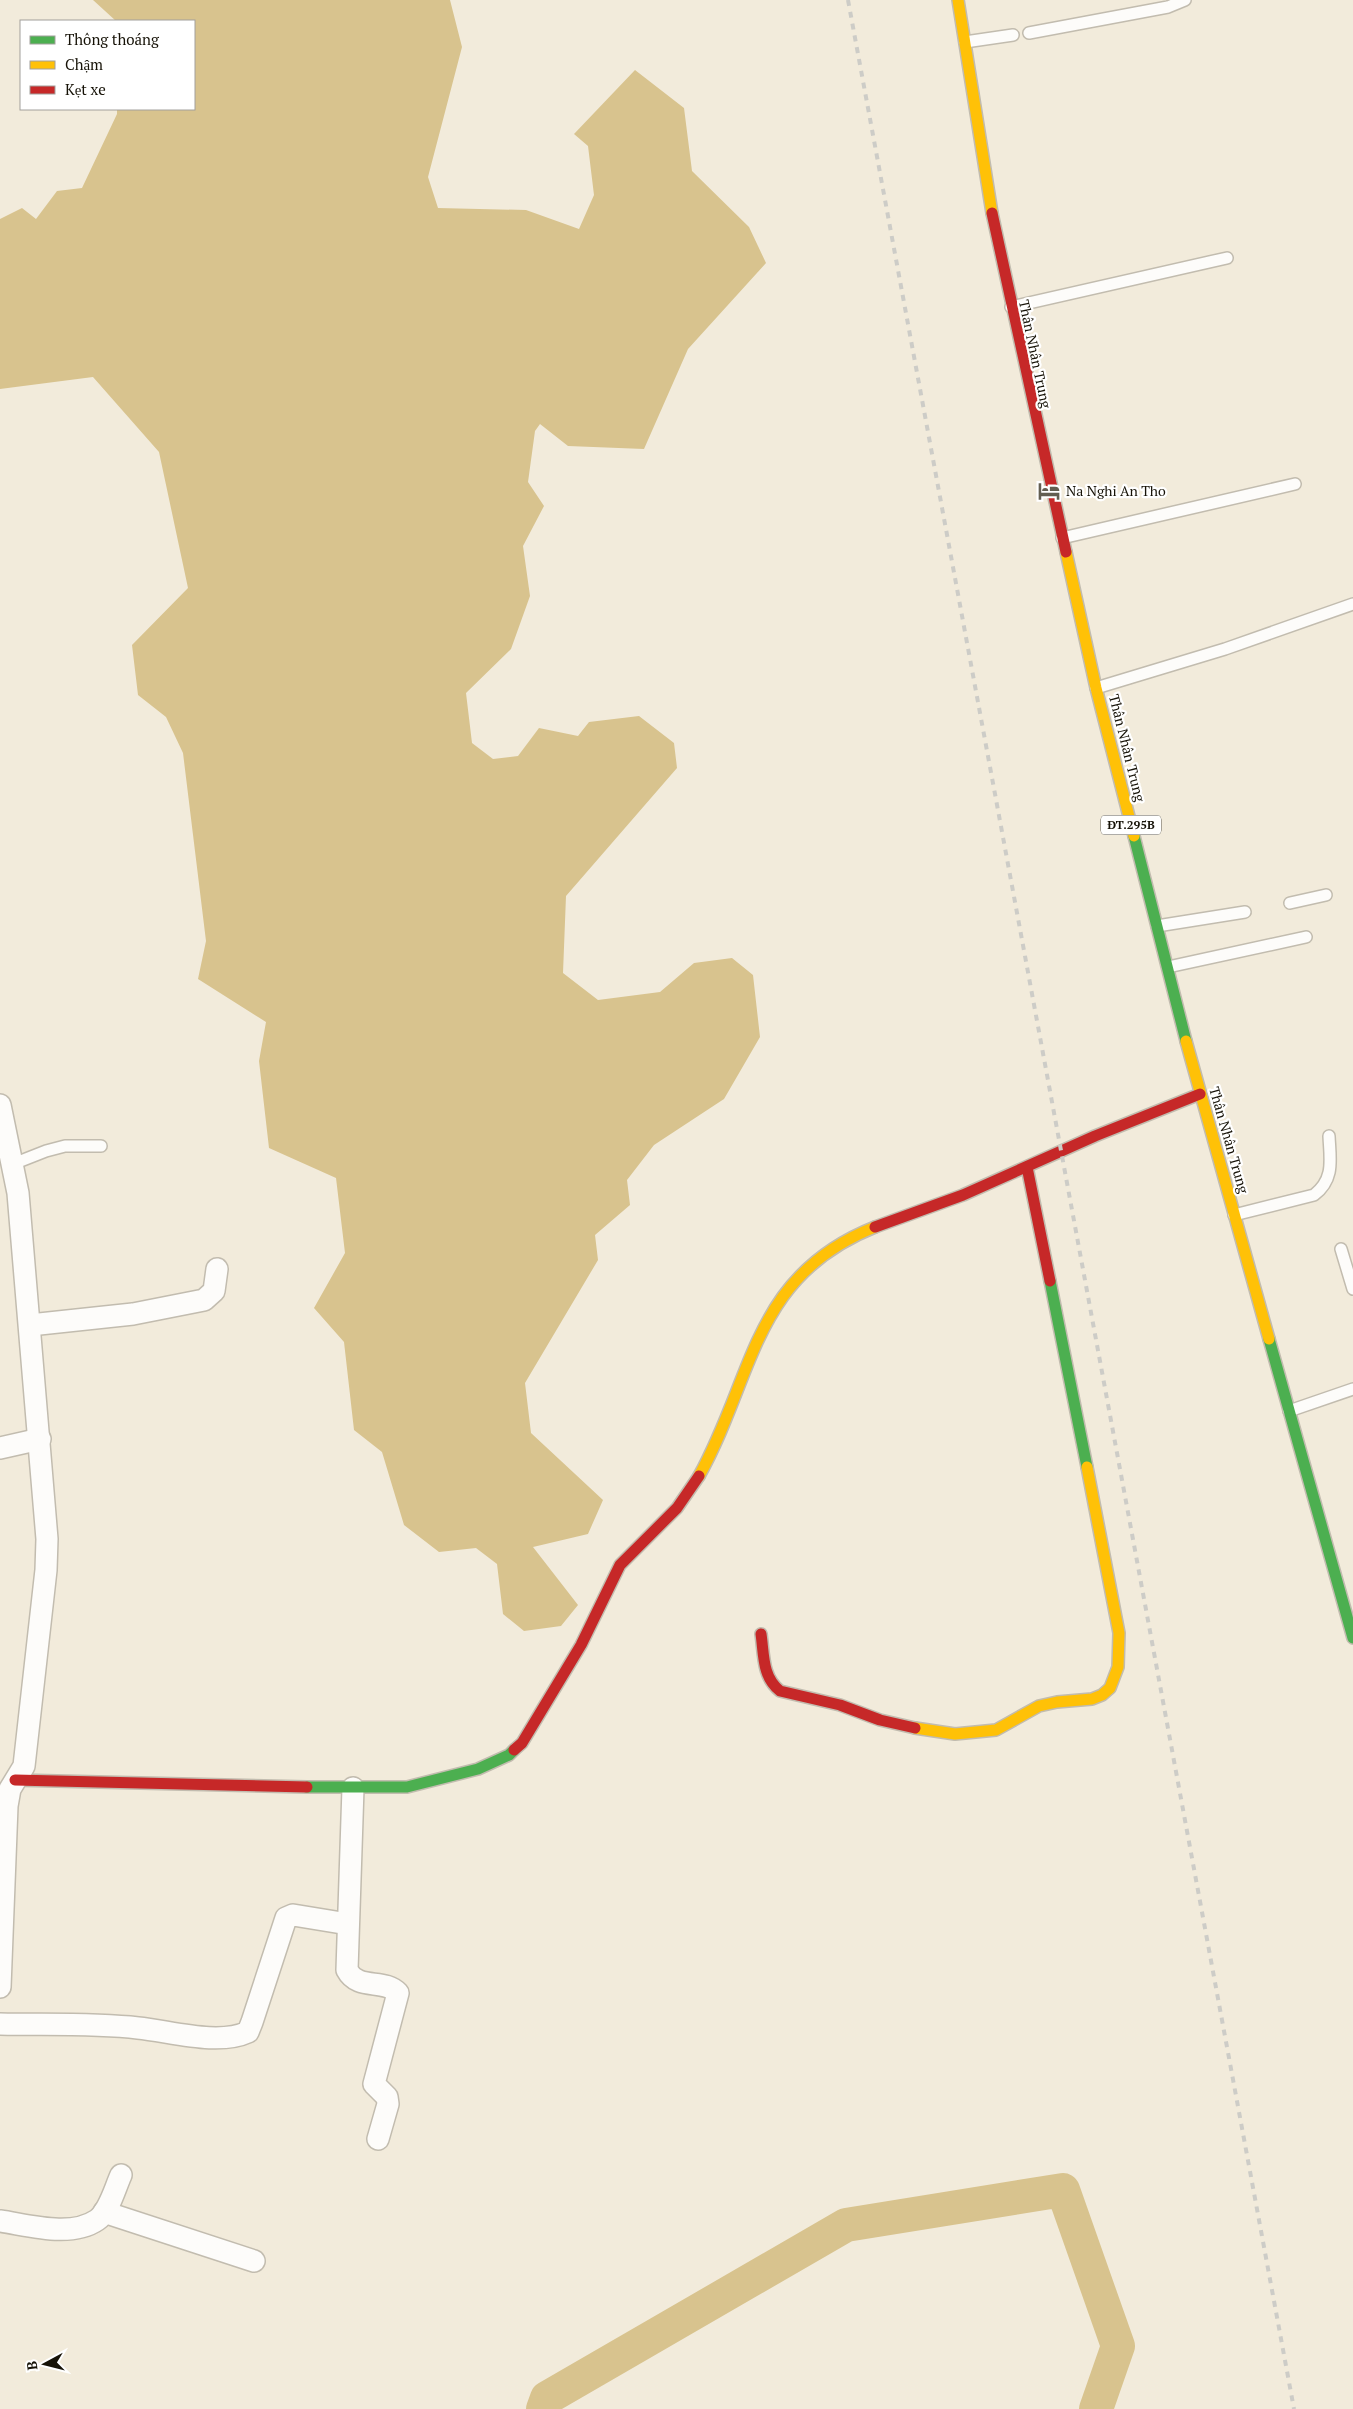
<svg xmlns="http://www.w3.org/2000/svg" width="1353" height="2409" viewBox="0 0 1353 2409" font-family="'PT Serif',serif">
  <style>
    .water { fill: #d8c38e }
    .lines { fill: none; stroke-linecap: round; stroke-linejoin: round }
    .river { stroke: #d8c38e; stroke-width: 34 }
    .lane-casing { stroke: #c2bcaf; stroke-width: 14 }
    .street-casing { stroke: #c2bcaf; stroke-width: 24 }
    .fast-casing { stroke: #c2bcaf; stroke-width: 14 }
    .slow-casing { stroke: #c2bcaf; stroke-width: 14 }
    .jam-casing { stroke: #c2bcaf; stroke-width: 14 }
    .lane { stroke: #fdfcfa; stroke-width: 11 }
    .street { stroke: #fdfcfa; stroke-width: 21 }
    .fast { stroke: #4caf50; stroke-width: 11 }
    .slow { stroke: #ffc107; stroke-width: 11 }
    .jam { stroke: #c62828; stroke-width: 11 }
    .rail { stroke: #cdccc7; stroke-width: 4; stroke-dasharray: 6 6; stroke-linecap: butt }
    .labels { text-anchor: middle; stroke-width: 4.5; stroke-linejoin: round; paint-order: stroke }
    .shield { fill: #fff; stroke: #5c5951; stroke-width: 1 }
    .shield-label { font-size: 12px; font-weight: bold; fill: #161207 }
    .street-label { font-size: 14px; fill: #161207; stroke: #fff }
    .poi-label { font-size: 14px; fill: #161207; stroke: #fff; text-anchor: start }
  </style>
  <rect width="100%" height="100%" fill="#f2ebdb"/>
  <!-- water -->
  <polygon class="water" points="93,0 450,0 462,47 428,177 438,208 526,210 579,229 594,195 588,146 574,134 635,70 684,108 692,171 749,227 766,263 688,349 644,449 568,446 540,424 535,431 528,482 544,506 523,546 530,596 511,649 466,693 472,743 493,759 518,756 539,728 578,736 589,722 639,716 674,743 677,768 566,896 563,973 598,1000 660,992 694,963 732,958 753,975 760,1037 724,1099 654,1145 627,1180 630,1205 595,1235 598,1260 525,1383 531,1433 603,1500 588,1534 533,1547 578,1605 561,1626 524,1631 503,1614 497,1564 476,1548 439,1552 404,1525 382,1452 354,1430 344,1342 314,1308 345,1253 336,1178 269,1148 259,1061 266,1022 198,979 206,941 183,753 166,717 138,695 132,645 188,588 159,452 93,377 0,389 0,219 22,208 36,219 57,191 82,188 117,114 117,109 194,109 194,21 116,21"/>
  <g class="lines">
    <!-- river -->
    <polyline class="river" points="543,2409 547,2398 846,2225 1063,2190 1118,2346 1096,2409"/>
    <!-- lane casing -->
    <g class="lane-casing">
      <g id="lane">
        <polyline points="1029,33 1168,7 1185,0"/>
        <polyline points="965,42 1013,35"/>
        <polyline points="1011,307 1227,258"/>
        <polyline points="1062,538 1295,484"/>
        <polyline points="1096,688 1225,649 1353,604"/>
        <polyline points="1290,903 1326,895"/>
        <polyline points="1157,926 1245,912"/>
        <polyline points="1168,967 1306,937"/>
        <polyline points="13,1164 46,1151 65,1146 101,1146"/>
        <path d="M1234 1215 1314 1195C1335 1179 1330 1159 1329 1136"/>
        <polyline points="1341,1249 1353,1289"/>
        <polyline points="1289,1411 1353,1389"/>
      </g>
    </g>
    <!-- street casing -->
    <g class="street-casing">
      <g id="street">
        <polyline points="0,1105 18,1193 47,1539 46,1570 24,1766 10,1789 7,1806 0,1987"/>
        <polyline points="30,1325 133,1314 204,1300 214,1291 217,1269"/>
        <polyline points="0,1448 40,1439"/>
        <path d="M353 1788 347 1970C358 1991 384 1978 398 1993L374 2084 387 2097 388 2104 378 2139"/>
        <path d="M0 2024C45 2025 94 2023 138 2028 170 2031 218 2046 248 2032L252 2022 286 1918 293 1915 348 1924"/>
        <polyline points="104,2212 254,2261"/>
        <path d="M0 2221C28 2225 71 2238 97 2220 109 2212 115 2188 121 2175"/>
      </g>
    </g>
    <!-- fast casing -->
    <g class="fast-casing">
      <g id="fast">
        <polyline points="1134,836 1186,1041"/>
        <polyline points="1050,1281 1087,1467"/>
        <polyline points="1269,1339 1353,1638"/>
        <polyline points="307,1787 407,1787 478,1769 509,1755 514,1750"/>
      </g>
    </g>
    <!-- slow casing -->
    <g class="slow-casing">
      <g id="slow">
        <polyline points="958,0 992,213"/>
        <polyline points="1066,552 1096,688 1134,836"/>
        <polyline points="1186,1041 1269,1339"/>
        <path d="M699 1476C755 1375 752 1276 875 1227"/>
        <polyline points="915,1728 955,1734 996,1730 1039,1706 1057,1702 1092,1699 1102,1695 1110,1688 1118,1667 1119,1633 1087,1467"/>
      </g>
    </g>
    <!-- jam casing -->
    <g class="jam-casing">
      <g id="jam">
        <polyline points="992,213 1066,552"/>
        <polyline points="1027,1167 1050,1281"/>
        <polyline points="875,1227 963,1195 1095,1136 1200,1094"/>
        <path d="M761 1634C764 1654 762 1677 780 1691L840 1705 880 1720 915 1728"/>
        <polyline points="514,1750 522,1743 581,1645 620,1565 677,1508 699,1476"/>
        <polyline points="15,1780 307,1787"/>
      </g>
    </g>
    <!-- lane -->
    <use href="#lane" class="lane"/>
    <!-- street -->
    <use href="#street" class="street"/>
    <!-- fast -->
    <use href="#fast" class="fast"/>
    <!-- slow -->
    <use href="#slow" class="slow"/>
    <!-- jam -->
    <use href="#jam" class="jam"/>
    <!-- rail -->
    <polyline class="rail" points="848,0 1294,2409"/>
  </g>
  <!-- icons -->
  <defs>
    <g id="hotel-bare" transform="scale(1.725)"><path d="M-6-4.5h1.5V1H6V5H4.5V3h-9V5H-6ZM-4 0a1.8 1.8 0 1 1 3.6 0ZM.5 0V-2.5h3Q6-2.5 6 0Z" fill="#635e51" stroke="#fff" stroke-width="2.5" paint-order="stroke"/></g>
  </defs>
  <g fill-rule="evenodd">
    <use href="#hotel-bare" x="1049" y="491"/>
  </g>
  <g class="labels">
    <!-- shield labels -->
    <rect class="shield" x="1101" y="815.5" width="60" height="19" rx="4"/>
    <g class="shield-label">
      <text x="1131" y="829">ĐT.295B</text>
    </g>
    <!-- street labels -->
    <g class="street-label">
      <text transform="translate(1035 354) rotate(78)" y="5">Thân Nhân Trung</text>
      <text transform="translate(1127 748) rotate(76)" y="5">Thân Nhân Trung</text>
      <text transform="translate(1229 1140) rotate(74)" y="5">Thân Nhân Trung</text>
    </g>
    <!-- poi labels -->
    <g class="poi-label">
      <text x="1066" y="496">Na Nghi An Tho</text>
    </g>
  </g>
  <!-- legend -->
  <rect x="20" y="20" width="175" height="90" fill="#ffffff" stroke="#a2a09c"/>
  <rect x="30" y="36" width="25" height="8" fill="#4caf50" stroke="#a2a09c"/>
  <text x="65" y="45" font-size="15" fill="#161207">Thông thoáng</text>
  <rect x="30" y="61" width="25" height="8" fill="#ffc107" stroke="#a2a09c"/>
  <text x="65" y="70" font-size="15" fill="#161207">Chậm</text>
  <rect x="30" y="86" width="25" height="8" fill="#c62828" stroke="#a2a09c"/>
  <text x="65" y="95" font-size="15" fill="#161207">Kẹt xe</text>
  <!-- north arrow -->
  <g transform="translate(45 2364) rotate(263)" stroke="#ffffff" stroke-width="4" paint-order="stroke">
  <path d="M0-4L9 19L0 12L-9 19Z" fill="#161207"/>
  <text y="-8" font-size="14" font-weight="bold" text-anchor="middle" fill="#161207">B</text>
  </g>
</svg>
